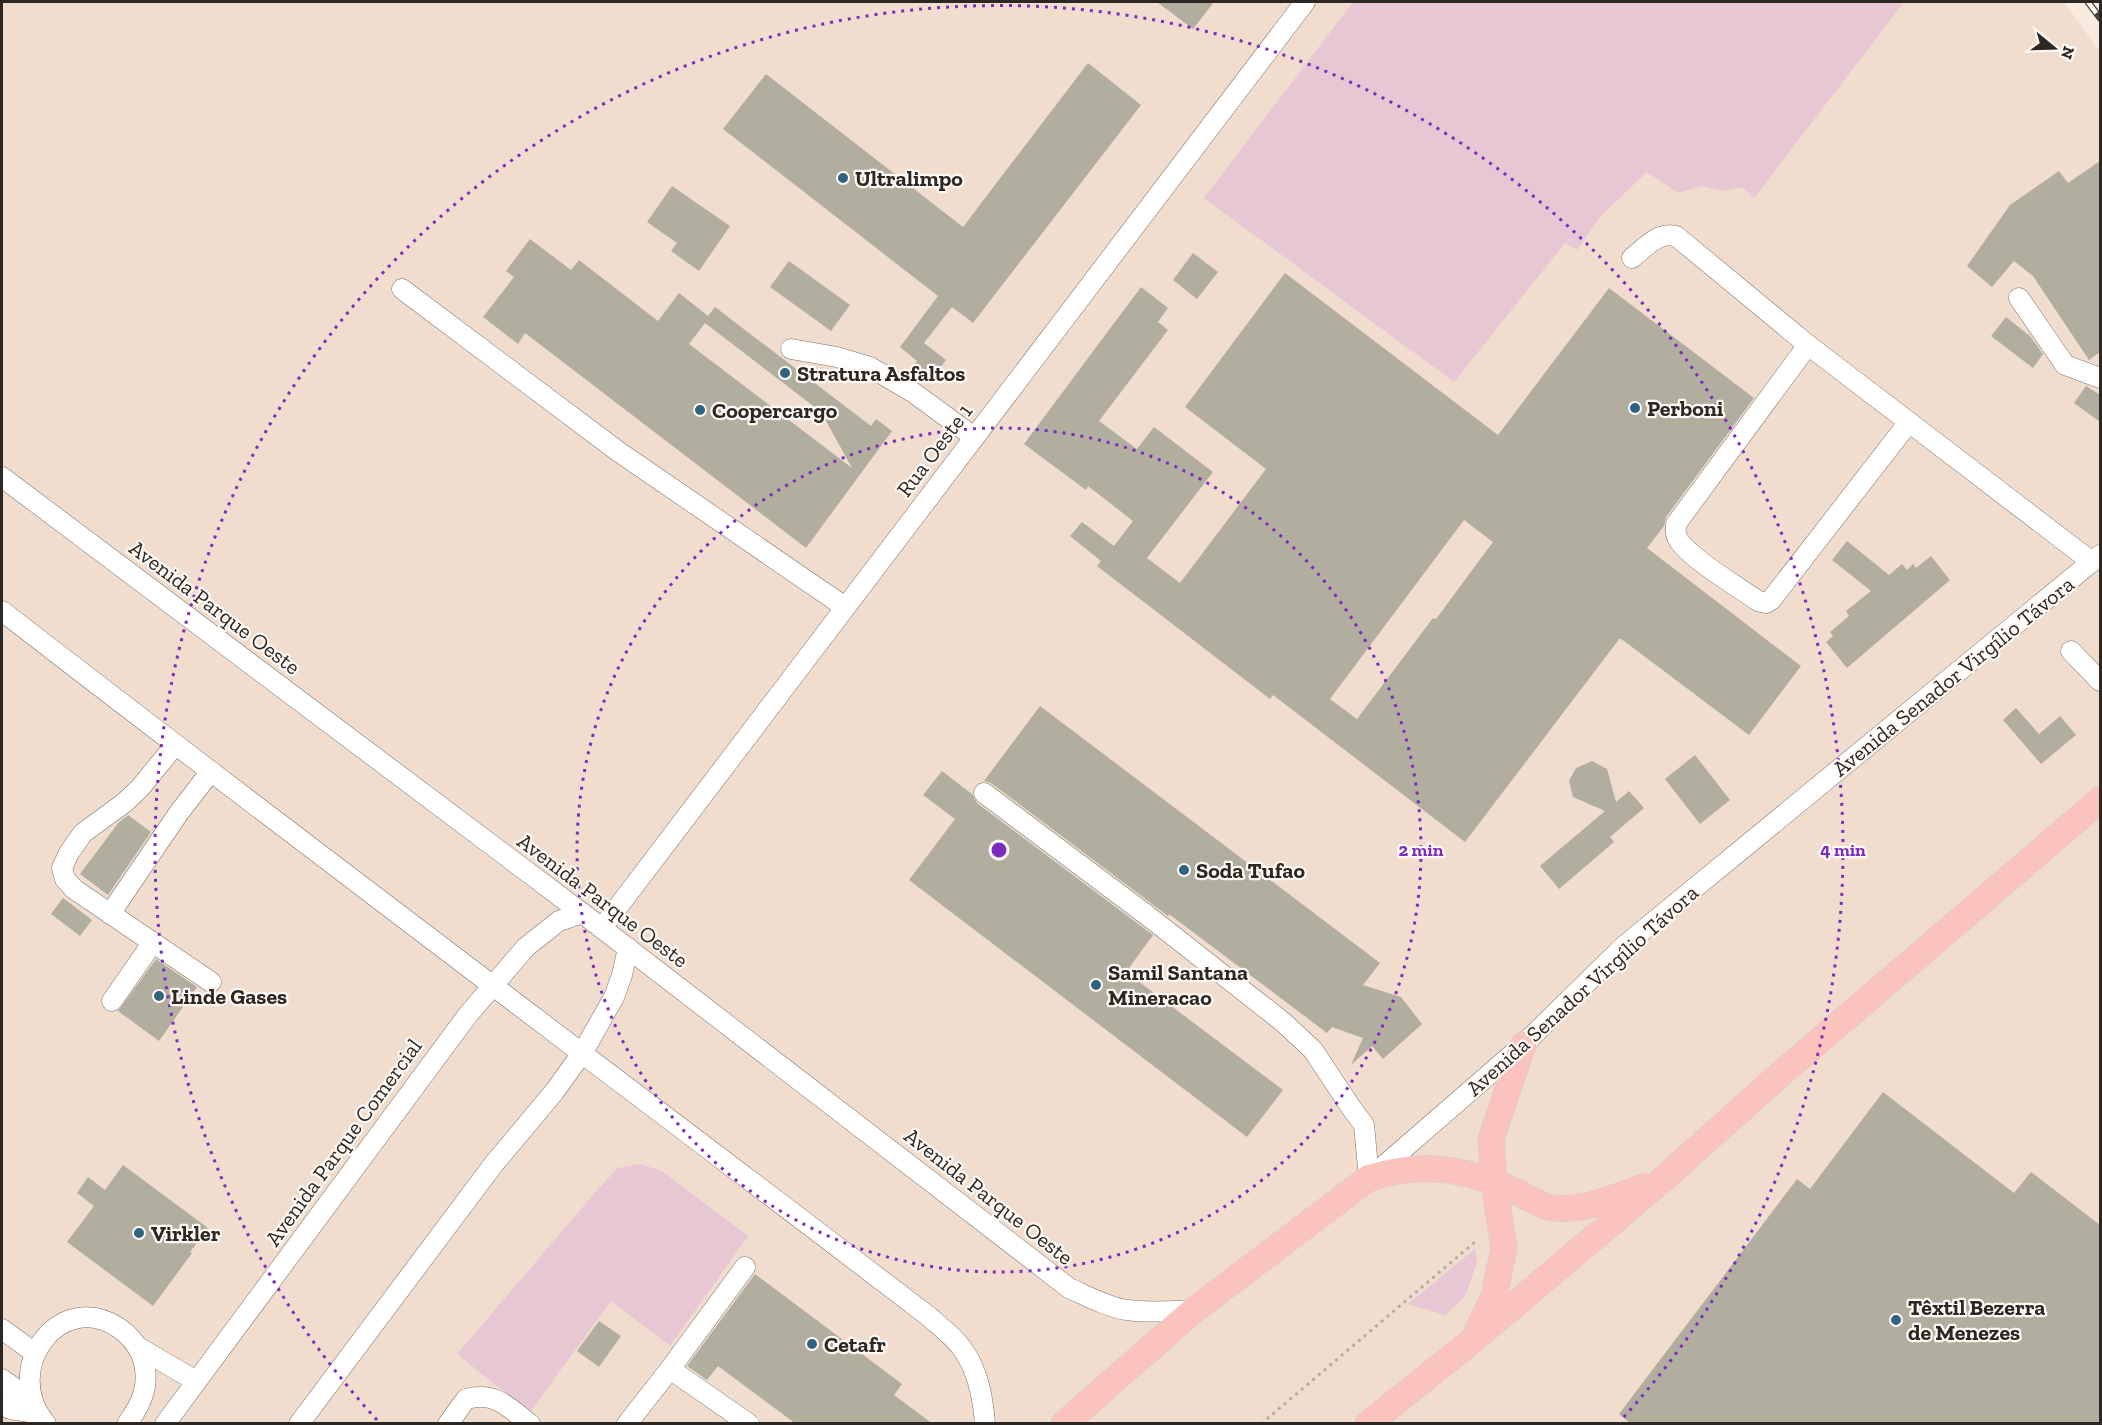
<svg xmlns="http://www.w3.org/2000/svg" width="2102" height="1425" viewBox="0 0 2102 1425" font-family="'Zilla Slab',serif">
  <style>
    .built { fill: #f1ddcd }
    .green { fill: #e8c7d5 }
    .building { fill: #b1ae9f; fill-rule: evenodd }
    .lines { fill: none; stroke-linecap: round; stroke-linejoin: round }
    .minor-casing { stroke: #7e7268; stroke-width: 21 }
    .major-casing { stroke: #d1cfcf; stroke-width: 27 }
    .path { stroke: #b6aba3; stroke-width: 3; stroke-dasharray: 3 4.5; stroke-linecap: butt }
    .minor { stroke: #fff; stroke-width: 20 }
    .major { stroke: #fbc3be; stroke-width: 26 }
    .rail-casing { stroke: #46403b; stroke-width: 7 }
    .rail { stroke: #fff9f5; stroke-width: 4.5; stroke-dasharray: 14; stroke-linecap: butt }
    .ring { fill: none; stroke: #7b2cbf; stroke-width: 3; stroke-dasharray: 3 6 }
    .poi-dot { fill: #2f637f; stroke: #fff9f5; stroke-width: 2 }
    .labels { text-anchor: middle; stroke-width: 4.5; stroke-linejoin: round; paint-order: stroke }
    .poi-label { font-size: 22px; font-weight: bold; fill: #2c2723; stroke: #fff9f5; text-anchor: start }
    .street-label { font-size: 22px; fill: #2c2723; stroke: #fff9f5 }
    .centre { fill: #7b2cbf; stroke: #fff9f5; stroke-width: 3 }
    .ring-label { font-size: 18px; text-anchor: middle; font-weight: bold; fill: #7b2cbf; stroke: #fff9f5; stroke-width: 4.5; stroke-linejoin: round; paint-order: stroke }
  </style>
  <rect width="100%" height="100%" fill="#f8eadf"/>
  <!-- built -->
  <polygon class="built" points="2,2 2064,2 2100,52 2100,1423 2,1424"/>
  <!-- green -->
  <g class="green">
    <polygon points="1353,2 1904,2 1754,198 1743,187 1723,191 1702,186 1678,193 1647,172 1599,218 1577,250 1565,243 1454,382 1204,198"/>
    <polygon points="640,1164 662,1171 748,1236 670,1346 611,1301 530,1412 457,1354 598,1189 618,1168"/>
    <polygon points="1475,1249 1477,1262 1465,1297 1445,1315 1408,1304"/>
  </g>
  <!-- building -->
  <g class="building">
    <polygon points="1157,2 1214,2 1193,29"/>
    <polygon points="1088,63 1141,105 973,323 952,307 924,343 946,360 932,379 914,365 917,361 900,347 938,296 723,129 766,74 963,227"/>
    <polygon points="2100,161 2100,352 2089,360 2033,276 2014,261 1992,287 1967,266 2010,205 2059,171 2068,183"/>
    <polygon points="672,186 730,226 699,271 671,251 677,243 647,222"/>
    <path d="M530 239 571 270 579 260 658 321 679 293 708 316 715 307 871 426 876 419 892 431 806 548 525 333 518 344 483 317 514 277 506 271ZM705 323 821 412 852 468 689 344Z"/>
    <polygon points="1193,253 1218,272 1197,299 1173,280"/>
    <polygon points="789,261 850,305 831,331 770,287"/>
    <path d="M1285 273 1498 435 1609 288 1754 398 1666 517 1664 526 1647 548 1801 666 1749 735 1620 638 1465 842 1273 695 1270 699 1097 566 1101 561 1070 536 1082 522 1114 546 1133 521 1088 486 1086 490 1024 444 1141 287 1168 308 1158 322 1168 330 1099 421 1137 449 1154 427 1213 472 1147 558 1180 583 1266 469 1185 407ZM1464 520 1493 542 1436 619 1433 618 1357 719 1330 699Z"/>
    <polygon points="2006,317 2030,336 2043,354 2033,368 1991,336"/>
    <polygon points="2086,386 2100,395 2100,422 2074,403"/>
    <polygon points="1847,541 1889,575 1902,564 1907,570 1913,564 1916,568 1931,556 1950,580 1847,668 1826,642 1833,636 1830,632 1849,616 1846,611 1871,591 1832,560"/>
    <polygon points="1040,706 1380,963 1363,985 1401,997 1422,1024 1383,1059 1372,1046 1351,1065 1363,1038 1332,1027 1327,1033 1169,914 1168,916 991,783 984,781"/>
    <polygon points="2016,708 2039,734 2060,716 2076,735 2041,764 2003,720"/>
    <polygon points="1695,755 1730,800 1700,824 1665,779"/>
    <polygon points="1592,761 1607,769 1616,802 1629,791 1644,808 1610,837 1614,842 1559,889 1540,866 1605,811 1573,797 1569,781 1576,768"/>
    <polygon points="942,771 972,794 977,803 1153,935 1126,972 1283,1090 1247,1137 909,880 955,819 923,795"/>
    <polygon points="128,815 151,832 108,895 80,874 119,822"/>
    <polygon points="63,898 92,920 80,936 51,914"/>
    <polygon points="156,959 197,987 159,1041 118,1011"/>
    <polygon points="1883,1092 2014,1193 2031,1172 2100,1225 2100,1424 1631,1424 1619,1414 1797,1179 1810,1189"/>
    <polygon points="123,1165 208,1228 190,1252 192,1253 153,1306 67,1242 94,1206 77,1193 88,1177 105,1190"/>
    <polygon points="755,1274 902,1384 894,1395 933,1424 796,1424 718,1366 707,1380 687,1366"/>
    <polygon points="599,1321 621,1336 599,1367 577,1351"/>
  </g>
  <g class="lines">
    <!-- minor casing -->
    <g class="minor-casing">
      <g id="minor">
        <path d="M1632 258C1646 247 1657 232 1676 236L1808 345 2092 562"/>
        <polyline points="402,289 619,452 845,607"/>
        <polyline points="2019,298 2065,365 2100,378"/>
        <path d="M1808 345 1676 524C1676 529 1675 533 1677 537 1685 556 1740 588 1758 601L1766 603 1771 600 1909 422"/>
        <polyline points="791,349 837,357 870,367 914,393 974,437"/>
        <path d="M2 477 582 913 1069 1288C1087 1296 1107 1307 1127 1310 1149 1313 1172 1311 1194 1310"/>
        <path d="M2 611C308 848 619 1080 927 1315 938 1325 952 1335 961 1347 978 1369 983 1397 985 1424"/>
        <polyline points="2071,651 2100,681"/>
        <polyline points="175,745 140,788 124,803 83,833 69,853 62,868 65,879 74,889 211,982"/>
        <polyline points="984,793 1148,916 1283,1022 1313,1050 1350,1106 1364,1125 1369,1178"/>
        <polyline points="110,914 178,814 211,771"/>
        <polyline points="602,928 1305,2"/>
        <polyline points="112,1001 153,942"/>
        <polyline points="1372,1176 1523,1045 1624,946 2100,555"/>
        <polyline points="2,1329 32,1351"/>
        <polyline points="138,1347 196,1381"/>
        <polyline points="670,1369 749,1424"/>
        <polyline points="2,1379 29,1399"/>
        <polyline points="2,1402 10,1409 36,1413"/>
        <path d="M46 1424C0 1369 60 1288 119 1328 129 1335 137 1344 142 1356 151 1382 143 1402 127 1424"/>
        <polyline points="165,1424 467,1016 526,947 559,921 582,913"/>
        <polyline points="299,1424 493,1165 554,1092 583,1052 614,997 622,975 628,948"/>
        <path d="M448 1424 466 1399C495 1391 508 1407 530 1424"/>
        <polyline points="627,1424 670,1369 745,1267"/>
      </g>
    </g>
    <!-- major casing -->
    <g class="major-casing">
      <g id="major">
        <polyline points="1477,1332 1494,1296 1504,1248 1494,1183 1491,1139 1523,1045"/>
        <path d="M1064 1424 1194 1310 1369 1178C1424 1161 1464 1168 1517 1192 1528 1197 1541 1207 1554 1208 1586 1211 1615 1197 1644 1187"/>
        <polyline points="1368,1424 1473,1340 1661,1181 1784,1071 2100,800"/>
      </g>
    </g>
    <!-- path -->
    <polyline class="path" points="1261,1424 1475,1242"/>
    <!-- minor -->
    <use href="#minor" class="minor"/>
    <!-- major -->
    <use href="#major" class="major"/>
    <!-- rail casing -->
    <g class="rail-casing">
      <polyline id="rail" points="2088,2 2100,18"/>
    </g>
    <!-- rail -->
    <use href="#rail" class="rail"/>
  </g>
  <!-- distance rings -->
  <g class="ring">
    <circle cx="999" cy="850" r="422"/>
    <path d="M377 1420A844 844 0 1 1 1621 1420"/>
  </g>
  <!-- markers -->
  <g class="poi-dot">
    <circle cx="843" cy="178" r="6"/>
    <circle cx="785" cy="373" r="6"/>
    <circle cx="1635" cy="408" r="6"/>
    <circle cx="700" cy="410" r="6"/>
    <circle cx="1184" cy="870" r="6"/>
    <circle cx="1096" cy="985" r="6"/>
    <circle cx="159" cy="996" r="6"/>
    <circle cx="139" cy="1233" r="6"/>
    <circle cx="1896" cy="1320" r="6"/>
    <circle cx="812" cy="1344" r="6"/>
  </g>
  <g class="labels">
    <!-- poi labels -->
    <g class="poi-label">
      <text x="855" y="186">Ultralimpo</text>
      <text x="797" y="381">Stratura Asfaltos</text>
      <text x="1647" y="416">Perboni</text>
      <text x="712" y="418">Coopercargo</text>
      <text x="1196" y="878">Soda Tufao</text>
      <text x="1108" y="980">Samil Santana<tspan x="1108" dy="25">Mineracao</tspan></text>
      <text x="171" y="1004">Linde Gases</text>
      <text x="151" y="1241">Virkler</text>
      <text x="1908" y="1315">Têxtil Bezerra<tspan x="1908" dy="25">de Menezes</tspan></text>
      <text x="824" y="1352">Cetafr</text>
    </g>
    <!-- street labels -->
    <g class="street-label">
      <text transform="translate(934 450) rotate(-53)" y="8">Rua Oeste 1</text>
      <text transform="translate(215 607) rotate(37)" y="8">Avenida Parque Oeste</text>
      <text transform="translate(1953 676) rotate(-39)" y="8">Avenida Senador Virgílio Távora</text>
      <text transform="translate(603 900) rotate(37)" y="8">Avenida Parque Oeste</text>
      <text transform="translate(1582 990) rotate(-42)" y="8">Avenida Senador Virgílio Távora</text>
      <text transform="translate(343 1142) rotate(-54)" y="8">Avenida Parque Comercial</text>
      <text transform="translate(989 1196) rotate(38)" y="8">Avenida Parque Oeste</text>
    </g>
  </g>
  <circle cx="999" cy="850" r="9" class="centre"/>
  <g class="ring-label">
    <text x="1421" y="856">2 min</text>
    <text x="1843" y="856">4 min</text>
  </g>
  <!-- border -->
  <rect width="2102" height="1425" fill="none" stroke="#2c2723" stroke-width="6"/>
  <!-- north arrow -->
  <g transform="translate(2054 48) rotate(109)" stroke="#fff9f5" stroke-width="4.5" paint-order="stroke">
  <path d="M0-4.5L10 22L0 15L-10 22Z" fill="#2c2723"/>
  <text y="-9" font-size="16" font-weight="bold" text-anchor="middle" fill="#2c2723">N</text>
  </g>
</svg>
